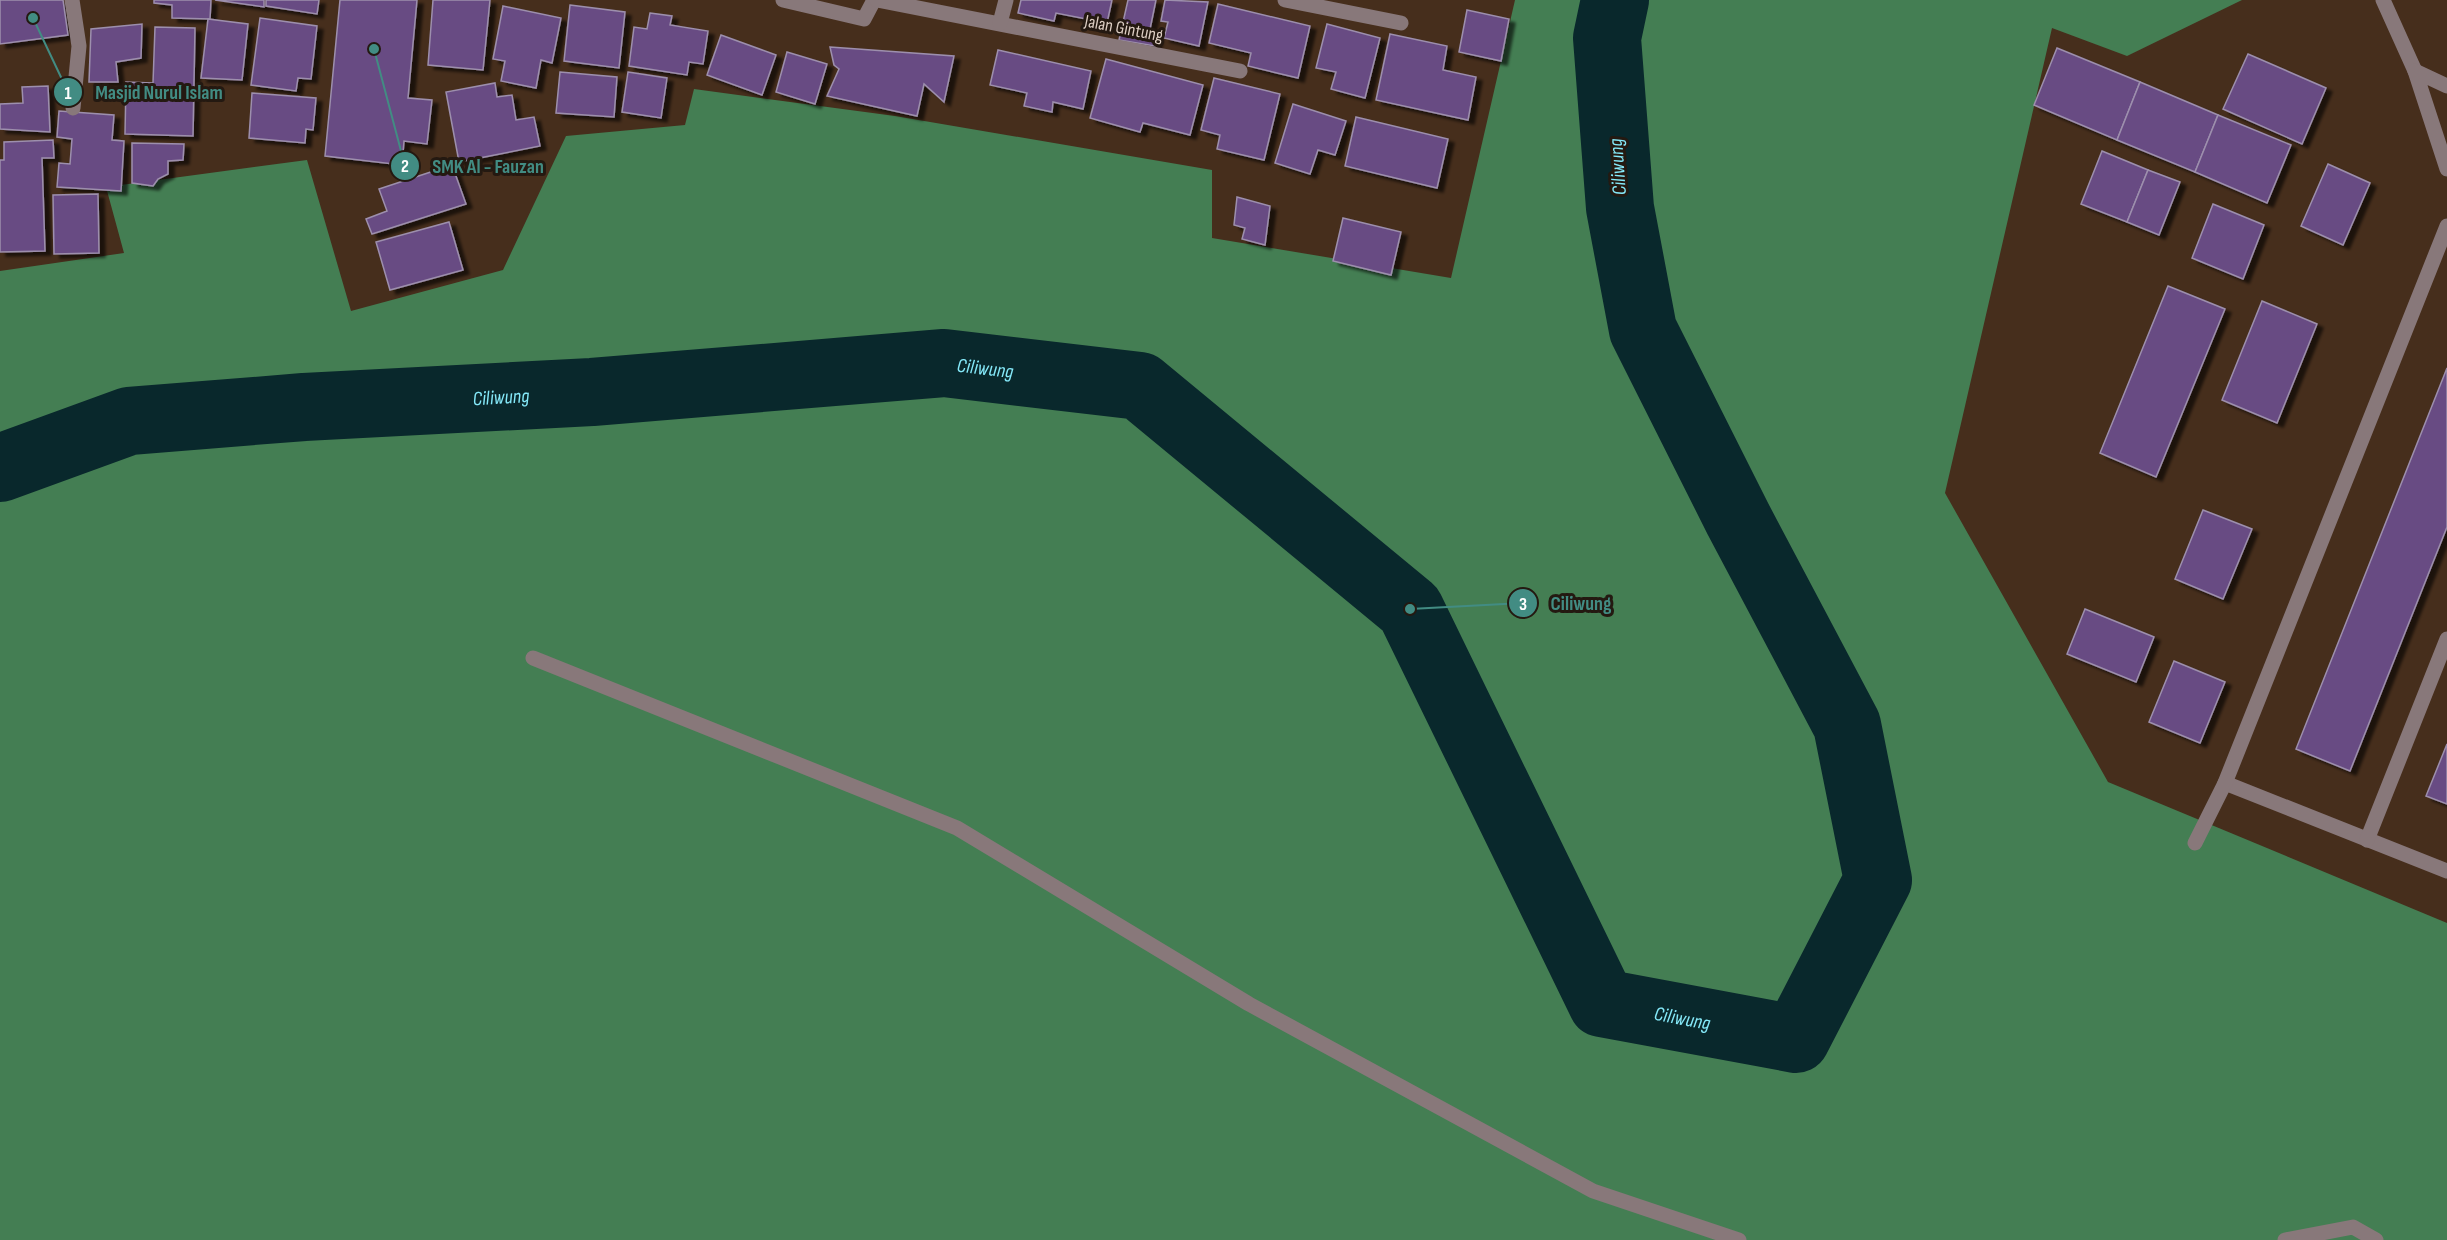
<svg xmlns="http://www.w3.org/2000/svg" width="2447" height="1240" viewBox="0 0 2447 1240" font-family="'Sofia Sans Condensed',sans-serif">
  <style>
    .forest { fill: #447e53 }
    .lines { fill: none; stroke-linecap: round; stroke-linejoin: round }
    .river { stroke: #09282c; stroke-width: 68 }
    .building { fill: #684c83; stroke: #9d8fad; stroke-width: 1.5; filter: url(#shadow) }
    .minor { stroke: #88787a; stroke-width: 15 }
    .labels { text-anchor: middle; stroke-width: 6; stroke-linejoin: round; paint-order: stroke }
    .street-label { font-size: 18px; fill: #ddcec3; stroke: #241911 }
    .water-label { font-size: 20px; font-style: italic; fill: #85e9f9; stroke: #241911 }
    .leader { fill: none; stroke: #428c83; stroke-width: 2 }
    .callout-dot { fill: #428c83; stroke: #241911; stroke-width: 2 }
    .mark-label { font-size: 18px; text-anchor: middle; font-weight: bold; fill: #fff }
    .callout-label { font-size: 20px; text-anchor: middle; font-weight: bold; fill: #428c83; stroke: #241911; stroke-width: 6; stroke-linejoin: round; paint-order: stroke }
  </style>
  <defs>
    <filter id="shadow"><feDropShadow dx="6" dy="4" stdDeviation="1.5" flood-color="#0009"/></filter>
  </defs>
  <rect width="100%" height="100%" fill="#462e1c"/>
  <!-- forest -->
  <polygon class="forest" points="1515,0 2242,0 2127,56 2052,28 1945,493 2108,782 2447,923 2447,1240 0,1240 0,271 124,253 106,187 307,160 351,311 503,270 566,136 685,125 694,89 895,116 1212,170 1212,238 1451,278"/>
  <g class="lines">
    <!-- river -->
    <path class="river" id="s1" d="M0 468 129 421 304 407 592 392 944 363 1140 386 1410 609 1602 1003 1796 1039 1878 880 1847 725 1738 519 1643 330 1620 208 1607 38 1615 0"/>
  </g>
  <!-- building -->
  <g class="building">
    <polygon points="0,0 63,0 68,35 0,44"/>
    <polygon points="154,0 211,0 210,19 172,18 172,5 154,3"/>
    <polygon points="215,0 264,0 264,7"/>
    <polygon points="266,0 319,0 317,14 266,6"/>
    <polygon points="340,0 417,0 408,98 432,100 427,144 404,141 402,165 325,156"/>
    <polygon points="433,0 490,0 483,70 428,65"/>
    <polygon points="1021,0 1112,0 1107,23 1056,13 1054,21 1018,13"/>
    <polygon points="1128,0 1156,0 1149,34 1157,36 1155,46 1119,40"/>
    <polygon points="1165,0 1208,2 1199,46 1164,38 1168,22 1161,21"/>
    <polygon points="1218,4 1310,26 1298,78 1248,66 1251,53 1209,43"/>
    <polygon points="570,5 625,12 619,68 564,61"/>
    <polygon points="503,6 561,18 552,63 541,60 536,88 501,81 505,61 493,59"/>
    <polygon points="1467,10 1509,19 1501,61 1459,52"/>
    <polygon points="650,13 672,16 670,25 708,31 703,64 689,62 687,75 629,66 634,27 647,29"/>
    <polygon points="260,18 317,26 311,79 298,78 296,91 251,85"/>
    <polygon points="208,19 248,24 242,80 201,78"/>
    <polygon points="142,24 141,58 116,62 118,82 89,82 91,29"/>
    <polygon points="1327,24 1380,38 1365,98 1331,89 1336,72 1316,68"/>
    <polygon points="155,27 195,28 193,136 125,134 126,82 153,83"/>
    <polygon points="1390,34 1447,46 1443,70 1476,77 1468,120 1376,100"/>
    <polygon points="721,35 776,55 762,95 707,75"/>
    <polygon points="830,47 954,56 944,102 924,84 917,116 827,96 839,69 834,65"/>
    <polygon points="2057,48 2140,82 2117,140 2034,105"/>
    <polygon points="998,50 1091,71 1083,109 1053,102 1052,112 1024,106 1027,93 990,85"/>
    <polygon points="787,52 827,64 815,104 776,92"/>
    <polygon points="2248,54 2326,88 2302,144 2223,109"/>
    <polygon points="1106,59 1203,85 1190,135 1143,123 1140,132 1090,118"/>
    <polygon points="560,72 617,77 614,117 556,113"/>
    <polygon points="628,72 667,78 661,118 622,112"/>
    <polygon points="1214,78 1280,94 1264,160 1217,149 1220,135 1201,130"/>
    <polygon points="2140,82 2218,115 2195,172 2117,140"/>
    <polygon points="495,83 497,97 512,95 516,120 534,117 540,146 459,162 446,92"/>
    <polygon points="48,86 50,132 0,129 0,104 23,103 22,87"/>
    <polygon points="252,93 316,98 313,130 306,129 305,143 249,138"/>
    <polygon points="1293,104 1346,121 1335,155 1318,150 1310,174 1275,163"/>
    <polygon points="59,111 114,115 112,140 124,141 121,191 57,187 59,163 70,164 72,139 57,137"/>
    <polygon points="2218,115 2291,145 2267,203 2195,172"/>
    <polygon points="1356,117 1448,139 1437,188 1345,166"/>
    <polygon points="53,140 54,158 42,158 45,251 0,252 0,160 4,160 4,142"/>
    <polygon points="132,143 184,144 183,160 168,161 168,174 158,179 153,186 132,183"/>
    <polygon points="2102,151 2148,170 2127,222 2081,204"/>
    <polygon points="2328,164 2370,183 2343,245 2301,226"/>
    <polygon points="452,165 466,204 372,234 366,219 387,211 379,189"/>
    <polygon points="2148,170 2180,182 2159,235 2127,222"/>
    <polygon points="98,194 99,253 54,254 53,195"/>
    <polygon points="1237,197 1270,206 1265,245 1242,239 1245,228 1234,225"/>
    <polygon points="2213,204 2264,225 2243,279 2192,258"/>
    <polygon points="1343,218 1401,232 1391,275 1333,261"/>
    <polygon points="449,222 463,270 390,290 376,242"/>
    <polygon points="2168,286 2225,309 2156,477 2100,453"/>
    <polygon points="2262,301 2317,324 2277,423 2222,400"/>
    <polygon points="2447,368 2447,527 2350,771 2296,749"/>
    <polygon points="2203,510 2252,529 2223,599 2175,579"/>
    <polygon points="2085,609 2154,637 2136,682 2067,654"/>
    <polygon points="2174,661 2225,682 2200,743 2149,722"/>
    <polygon points="2447,744 2447,804 2426,796"/>
  </g>
  <g class="lines">
    <!-- minor -->
    <g class="minor">
      <polyline points="72,0 79,46 73,108"/>
      <polyline points="783,0 864,19 874,0"/>
      <polyline points="877,0 1240,71"/>
      <polyline points="1285,0 1401,23"/>
      <polyline points="2383,0 2415,71"/>
      <polyline points="1000,23 1006,0"/>
      <polyline points="2447,86 2415,71 2447,169"/>
      <polyline points="533,658 957,828 1249,1004 1593,1191 1739,1240"/>
      <polyline points="2225,783 2447,871"/>
      <polyline points="2367,840 2447,639"/>
      <polyline points="2195,843 2225,783 2447,226"/>
      <polyline points="2285,1240 2353,1227 2376,1240"/>
    </g>
  </g>
  <g class="labels">
    <!-- street labels -->
    <g class="street-label">
      <text transform="translate(1124 28) rotate(11)" y="6">Jalan Gintung</text>
    </g>
    <!-- water labels -->
    <g class="water-label">
      <text transform="translate(1617 167) rotate(-94)" y="7">Ciliwung</text>
      <text dy="7" stroke="none"><textPath href="#s1" startOffset="996">Ciliwung</textPath></text>
      <text dy="7" stroke="none"><textPath href="#s1" startOffset="510">Ciliwung</textPath></text>
      <text dy="7" stroke="none"><textPath href="#s1" startOffset="2022">Ciliwung</textPath></text>
    </g>
  </g>
  <!-- callouts -->
  <path class="leader" d="M33 18L68 92M374 49L405 166M1410 609L1523 603"/>
  <g class="callout-dot">
    <circle cx="33" cy="18" r="6"/>
    <circle cx="374" cy="49" r="6"/>
    <circle cx="1410" cy="609" r="6"/>
    <circle cx="68" cy="92" r="15"/>
    <circle cx="405" cy="166" r="15"/>
    <circle cx="1523" cy="603" r="15"/>
  </g>
  <g class="mark-label">
    <text x="68" y="99">1</text>
    <text x="405" y="172">2</text>
    <text x="1523" y="610">3</text>
  </g>
  <g class="callout-label">
    <text x="159" y="99">Masjid Nurul Islam</text>
    <text x="488" y="173">SMK Al - Fauzan</text>
    <text x="1581" y="610">Ciliwung</text>
  </g>
</svg>
